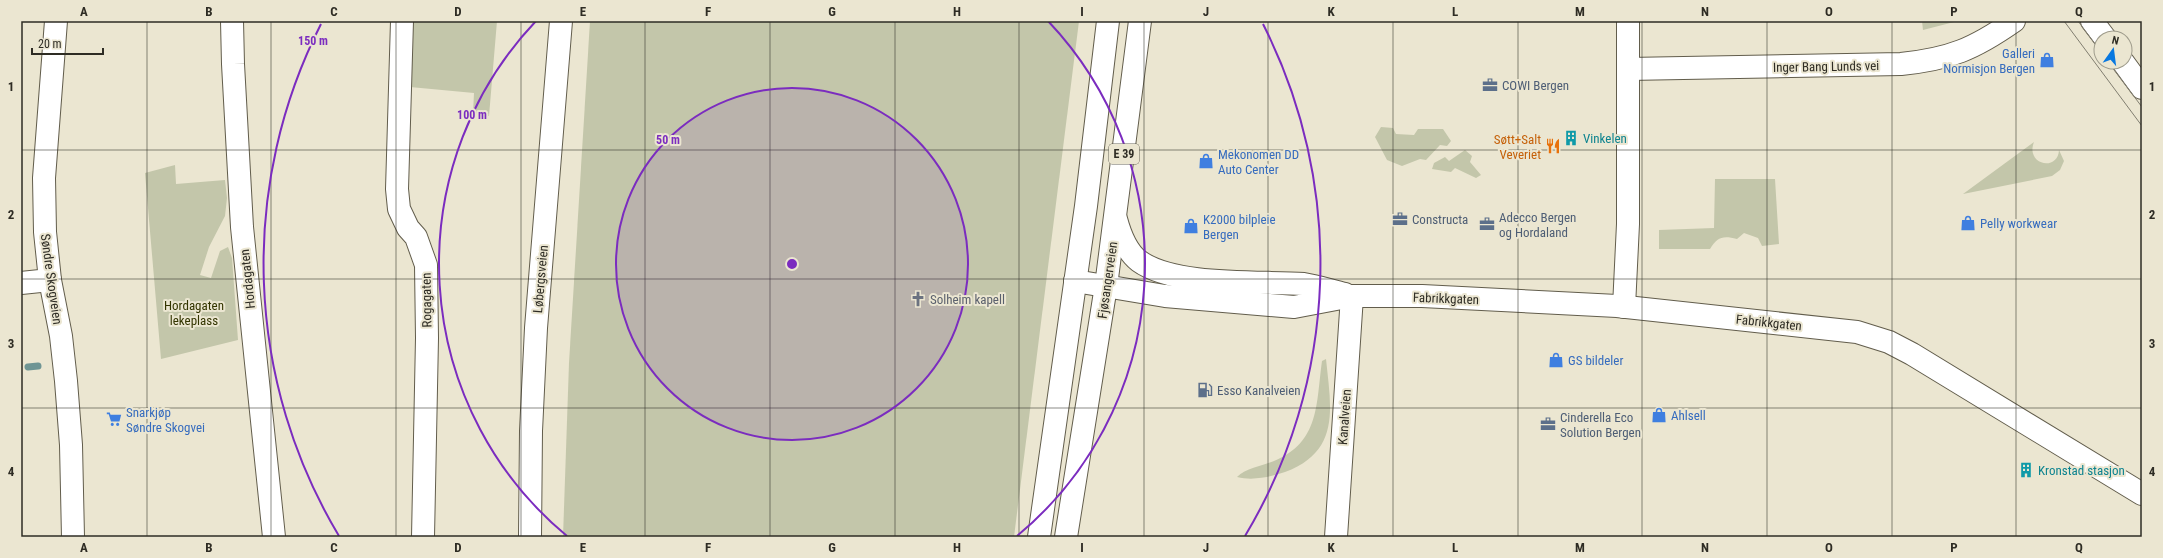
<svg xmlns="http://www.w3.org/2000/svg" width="2163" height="558" viewBox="0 0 2163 558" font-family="'Roboto Condensed',sans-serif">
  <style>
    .green { fill: #c3c6aa }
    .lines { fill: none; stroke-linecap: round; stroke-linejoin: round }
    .stream { stroke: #6f9594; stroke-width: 7 }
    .street-casing { stroke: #625d4c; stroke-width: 24 }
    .secondary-casing { stroke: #625d4c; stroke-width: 24 }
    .primary-casing { stroke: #625d4c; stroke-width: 24 }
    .highway-casing { stroke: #625d4c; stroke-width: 24 }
    .street { stroke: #fff; stroke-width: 22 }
    .secondary { stroke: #fff; stroke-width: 22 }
    .primary { stroke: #fff; stroke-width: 22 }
    .highway { stroke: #fff; stroke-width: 22 }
    .tram { stroke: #817e70; stroke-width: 1 }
    .grid { fill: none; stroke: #2e2c24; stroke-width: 1; stroke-opacity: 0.55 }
    .ring { fill: none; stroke: #7b2cbf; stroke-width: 2 }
    .labels { text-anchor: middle; stroke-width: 4; stroke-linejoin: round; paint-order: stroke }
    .shield { fill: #ebe6d1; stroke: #676458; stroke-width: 1 }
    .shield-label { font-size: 12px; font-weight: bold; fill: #2e2c24 }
    .shop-label { font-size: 13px; fill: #366cbe; stroke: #ebe6d1; text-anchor: start }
    .street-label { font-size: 13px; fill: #2e2c24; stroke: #ebe6d1 }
    .service-label { font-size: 13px; fill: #4e5e75; stroke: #ebe6d1; text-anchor: start }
    .culture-label { font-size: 13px; fill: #0d838f; stroke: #ebe6d1; text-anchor: start }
    .food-label { font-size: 13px; fill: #c56008; stroke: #ebe6d1; text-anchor: end }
    .worship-label { font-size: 13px; fill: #5b616d; stroke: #ebe6d1; text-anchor: start }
    .park-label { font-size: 13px; fill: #333500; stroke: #ebe6d1 }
    .centre { fill: #7b2cbf; stroke: #ebe6d1; stroke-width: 2 }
    .ring-label { font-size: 12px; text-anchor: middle; font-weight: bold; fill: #7b2cbf; stroke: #ebe6d1; stroke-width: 4; stroke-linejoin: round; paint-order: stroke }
    .neatline { fill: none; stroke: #2e2c24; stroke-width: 1.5 }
    .grid-label { font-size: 13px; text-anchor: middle; font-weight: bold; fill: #2e2c24 }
  </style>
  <rect width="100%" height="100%" fill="#ebe6d1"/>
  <!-- green -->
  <g class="green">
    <polygon points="413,21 497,21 489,116 473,114 474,93 410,87"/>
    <polygon points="590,21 1079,21 1014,537 563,537 569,363"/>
    <polygon points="1922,21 1958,21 1923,30"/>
    <polygon points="1381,127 1393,128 1396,134 1414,135 1418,129 1443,129 1451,141 1447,146 1440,145 1426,160 1420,159 1402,166 1387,160 1375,137"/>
    <path d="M2034 142C2025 165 2058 172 2059 150L2064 161 2060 170 2052 176 1963 194Z"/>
    <polygon points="1465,150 1472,156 1470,162 1481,175 1476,178 1455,168 1451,172 1432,169 1434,163 1445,157 1449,161"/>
    <polygon points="175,165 176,184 225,180 227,198 225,216 209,247 200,275 211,278 220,251 228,247 232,258 238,340 161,359 145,173"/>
    <path d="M1715 179H1775L1779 244 1762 246 1758 238 1744 233 1737 239C1723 235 1717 237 1710 249H1659V230L1714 228Z"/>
    <path d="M1326 359C1331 408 1341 451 1285 472 1270 477 1253 481 1237 477 1246 468 1263 466 1274 461 1320 442 1316 404 1322 361Z"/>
  </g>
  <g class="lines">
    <!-- stream -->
    <polyline class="stream" points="28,367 38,366"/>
    <!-- street casing -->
    <g class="street-casing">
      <g id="street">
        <polyline points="56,21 44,178 45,232 50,280 61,336 66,381 71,445 73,537"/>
        <polyline points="232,21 233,64 242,227 274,537"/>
        <polyline points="402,21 397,189 399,209 408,228 416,237 426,265 427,338 423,537"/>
        <path d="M1628 69 1901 64C1950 59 1974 49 2014 21"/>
        <polyline points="21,283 50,280"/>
        <polyline points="1624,307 1628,224 1628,21"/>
      </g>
    </g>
    <!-- secondary casing -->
    <g class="secondary-casing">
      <g id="secondary">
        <path d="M1116 219C1120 234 1126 251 1139 261 1175 287 1260 281 1304 284 1317 286 1332 291 1345 294"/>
        <polyline points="1075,281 1165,296 1294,307 1352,296 1422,296 1617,306 1857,332 1889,342 1912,354 2142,494"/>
        <polyline points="530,537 531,431 536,328 561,21"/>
        <polyline points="1336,537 1352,296"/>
      </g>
    </g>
    <!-- primary casing -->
    <g class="primary-casing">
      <g id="primary">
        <polyline points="2092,21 2105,38"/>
        <polyline points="2123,62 2142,88"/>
      </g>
    </g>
    <!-- highway casing -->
    <g class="highway-casing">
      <g id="highway">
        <polyline points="1039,537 1086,206 1108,21"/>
        <polyline points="1066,537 1106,286 1140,21"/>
      </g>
    </g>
    <!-- street -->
    <use href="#street" class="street"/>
    <!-- secondary -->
    <use href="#secondary" class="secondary"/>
    <!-- primary -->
    <use href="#primary" class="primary"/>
    <!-- highway -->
    <use href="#highway" class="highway"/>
    <!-- tram -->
    <g class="tram">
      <polyline points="2064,21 2142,126"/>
      <polyline points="2078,21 2101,52"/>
      <polyline points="2108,62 2142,107"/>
    </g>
  </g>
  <!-- grid -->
  <path class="grid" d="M147 21V537M271 21V537M396 21V537M521 21V537M645 21V537M770 21V537M895 21V537M1019 21V537M1144 21V537M1268 21V537M1393 21V537M1518 21V537M1642 21V537M1767 21V537M1892 21V537M2016 21V537M21 150H2142M21 279H2142M21 408H2142"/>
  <!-- distance rings -->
  <circle cx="792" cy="264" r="176" fill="#7b2cbf" fill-opacity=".12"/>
  <g class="ring">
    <circle cx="792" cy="264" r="176"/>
    <path d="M567 536A353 353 0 0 1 536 21M1048 21A353 353 0 0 1 1017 536"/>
    <path d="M339 536A529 529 0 0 1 321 24M1263 24A529 529 0 0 1 1245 536"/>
  </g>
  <!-- icons -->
  <defs>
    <g id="shop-bare" transform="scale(1.2)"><path d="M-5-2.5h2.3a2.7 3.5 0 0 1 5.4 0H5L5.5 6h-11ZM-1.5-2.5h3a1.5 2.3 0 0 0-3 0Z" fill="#3f7fe0" stroke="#ebe6d1" stroke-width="2.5" paint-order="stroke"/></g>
    <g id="office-bare" transform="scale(1.2)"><path d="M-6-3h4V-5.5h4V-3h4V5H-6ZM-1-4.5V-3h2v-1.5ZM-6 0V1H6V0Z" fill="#5c6f8a" stroke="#ebe6d1" stroke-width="2.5" paint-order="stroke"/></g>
    <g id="building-bare" transform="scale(1.2)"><path d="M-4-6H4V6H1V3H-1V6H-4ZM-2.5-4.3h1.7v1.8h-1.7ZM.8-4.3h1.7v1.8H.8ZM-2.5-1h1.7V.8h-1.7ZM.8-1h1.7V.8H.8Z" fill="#0f9aa8" stroke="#ebe6d1" stroke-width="2.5" paint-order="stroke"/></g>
    <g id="restaurant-bare" transform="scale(1.2)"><path d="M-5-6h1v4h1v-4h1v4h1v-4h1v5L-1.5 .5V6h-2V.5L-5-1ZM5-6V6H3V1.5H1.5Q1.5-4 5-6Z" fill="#e8710a" stroke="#ebe6d1" stroke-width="2.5" paint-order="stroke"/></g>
    <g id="church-bare" transform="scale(1.2)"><path d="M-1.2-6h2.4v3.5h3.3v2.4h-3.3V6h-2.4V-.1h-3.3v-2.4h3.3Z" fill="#6b7280" stroke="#ebe6d1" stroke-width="2.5" paint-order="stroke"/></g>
    <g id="fuel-bare" transform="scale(1.2)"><path d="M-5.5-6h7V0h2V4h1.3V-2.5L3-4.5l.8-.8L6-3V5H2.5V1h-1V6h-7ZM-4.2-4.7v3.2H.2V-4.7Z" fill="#5c6f8a" stroke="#ebe6d1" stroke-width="2.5" paint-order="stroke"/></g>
    <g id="supermarket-bare" transform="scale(1.2)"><path d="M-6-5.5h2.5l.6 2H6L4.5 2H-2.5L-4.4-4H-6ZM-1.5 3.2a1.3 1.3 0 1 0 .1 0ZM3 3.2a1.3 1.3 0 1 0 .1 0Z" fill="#3f7fe0" stroke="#ebe6d1" stroke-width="2.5" paint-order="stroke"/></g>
  </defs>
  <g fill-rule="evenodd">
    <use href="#shop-bare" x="2047" y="60"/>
    <use href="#office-bare" x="1490" y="85"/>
    <use href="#building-bare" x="1571" y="138"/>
    <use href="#restaurant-bare" x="1553" y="146"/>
    <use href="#shop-bare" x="1206" y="161"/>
    <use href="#office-bare" x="1400" y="219"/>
    <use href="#shop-bare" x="1968" y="223"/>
    <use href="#office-bare" x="1487" y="224"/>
    <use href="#shop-bare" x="1191" y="226"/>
    <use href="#church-bare" x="918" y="299"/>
    <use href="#shop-bare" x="1556" y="360"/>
    <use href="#fuel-bare" x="1205" y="390"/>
    <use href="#shop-bare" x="1659" y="415"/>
    <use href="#supermarket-bare" x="114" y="419"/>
    <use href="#office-bare" x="1548" y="424"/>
    <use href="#building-bare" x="2026" y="470"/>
  </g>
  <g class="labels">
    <!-- shield labels -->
    <rect class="shield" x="1109" y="144" width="30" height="20" rx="3"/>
    <g class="shield-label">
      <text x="1124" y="158">E 39</text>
    </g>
    <!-- shop labels -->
    <g class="shop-label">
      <text x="2035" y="58" text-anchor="end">Galleri<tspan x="2035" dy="15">Normisjon Bergen</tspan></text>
      <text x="1218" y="159">Mekonomen DD<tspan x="1218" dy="15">Auto Center</tspan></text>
      <text x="1203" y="224">K2000 bilpleie<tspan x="1203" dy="15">Bergen</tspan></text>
      <text x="1980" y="228">Pelly workwear</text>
      <text x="1568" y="365">GS bildeler</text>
      <text x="126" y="417">Snarkjøp<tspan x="126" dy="15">Søndre Skogvei</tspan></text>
      <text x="1671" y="420">Ahlsell</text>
    </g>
    <!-- street labels -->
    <g class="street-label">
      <text transform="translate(1826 66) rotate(-1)" y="5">Inger Bang Lunds vei</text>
      <text transform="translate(52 279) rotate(82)" y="5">Søndre Skogveien</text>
      <text transform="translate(247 279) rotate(-96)" y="5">Hordagaten</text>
      <text transform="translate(540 279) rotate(-85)" y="5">Løbergsveien</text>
      <text transform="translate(1107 280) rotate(-82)" y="5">Fjøsangerveien</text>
      <text transform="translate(1446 298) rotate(2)" y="5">Fabrikkgaten</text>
      <text transform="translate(426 300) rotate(-91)" y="5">Rogagaten</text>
      <text transform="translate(1769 322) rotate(6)" y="5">Fabrikkgaten</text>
      <text transform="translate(1344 417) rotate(-86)" y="5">Kanalveien</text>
    </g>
    <!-- service labels -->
    <g class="service-label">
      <text x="1502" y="90">COWI Bergen</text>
      <text x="1499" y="222">Adecco Bergen<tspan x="1499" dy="15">og Hordaland</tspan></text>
      <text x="1412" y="224">Constructa</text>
      <text x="1217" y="395">Esso Kanalveien</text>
      <text x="1560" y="422">Cinderella Eco<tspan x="1560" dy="15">Solution Bergen</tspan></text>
    </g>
    <!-- culture labels -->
    <g class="culture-label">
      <text x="1583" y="143">Vinkelen</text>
      <text x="2038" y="475">Kronstad stasjon</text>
    </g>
    <!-- food labels -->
    <g class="food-label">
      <text x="1541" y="144">Søtt+Salt<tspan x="1541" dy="15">Veveriet</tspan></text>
    </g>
    <!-- worship labels -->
    <g class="worship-label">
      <text x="930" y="304">Solheim kapell</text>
    </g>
    <!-- park labels -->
    <g class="park-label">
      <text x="194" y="310">Hordagaten<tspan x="194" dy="15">lekeplass</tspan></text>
    </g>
  </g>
  <circle cx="792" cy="264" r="6" class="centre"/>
  <g class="ring-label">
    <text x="313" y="45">150 m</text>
    <text x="472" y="119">100 m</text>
    <text x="668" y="144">50 m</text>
  </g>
  <!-- border -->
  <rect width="2163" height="558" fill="none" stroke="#ebe6d1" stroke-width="44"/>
  <!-- north arrow -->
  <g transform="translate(2113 50) rotate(14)"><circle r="19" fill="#ebe6d1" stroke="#9f9c8c"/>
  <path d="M0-3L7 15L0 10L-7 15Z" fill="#0878e0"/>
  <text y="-6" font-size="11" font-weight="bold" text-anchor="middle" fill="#2e2c24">N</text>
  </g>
  <!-- scale -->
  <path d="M32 48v6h71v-6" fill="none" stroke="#2e2c24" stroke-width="2"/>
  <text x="38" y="48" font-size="12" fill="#2e2c24" stroke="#ebe6d1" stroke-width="3" paint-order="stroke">20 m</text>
  <rect x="22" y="22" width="2119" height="514" class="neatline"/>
  <g class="grid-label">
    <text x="84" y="16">A</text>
    <text x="209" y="16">B</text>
    <text x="334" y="16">C</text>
    <text x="458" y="16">D</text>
    <text x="583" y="16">E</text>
    <text x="708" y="16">F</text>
    <text x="832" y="16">G</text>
    <text x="957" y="16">H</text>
    <text x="1082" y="16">I</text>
    <text x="1206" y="16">J</text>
    <text x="1331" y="16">K</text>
    <text x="1455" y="16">L</text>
    <text x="1580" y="16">M</text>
    <text x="1705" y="16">N</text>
    <text x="1829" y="16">O</text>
    <text x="1954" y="16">P</text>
    <text x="2079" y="16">Q</text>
    <text x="11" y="91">1</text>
    <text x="2152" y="91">1</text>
    <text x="11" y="219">2</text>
    <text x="2152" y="219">2</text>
    <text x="11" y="348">3</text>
    <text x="2152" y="348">3</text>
    <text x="11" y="476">4</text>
    <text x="2152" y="476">4</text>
    <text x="84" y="552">A</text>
    <text x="209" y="552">B</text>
    <text x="334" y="552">C</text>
    <text x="458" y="552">D</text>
    <text x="583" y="552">E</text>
    <text x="708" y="552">F</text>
    <text x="832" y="552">G</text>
    <text x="957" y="552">H</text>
    <text x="1082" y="552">I</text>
    <text x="1206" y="552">J</text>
    <text x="1331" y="552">K</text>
    <text x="1455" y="552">L</text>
    <text x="1580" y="552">M</text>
    <text x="1705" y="552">N</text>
    <text x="1829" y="552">O</text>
    <text x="1954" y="552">P</text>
    <text x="2079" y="552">Q</text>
  </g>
</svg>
